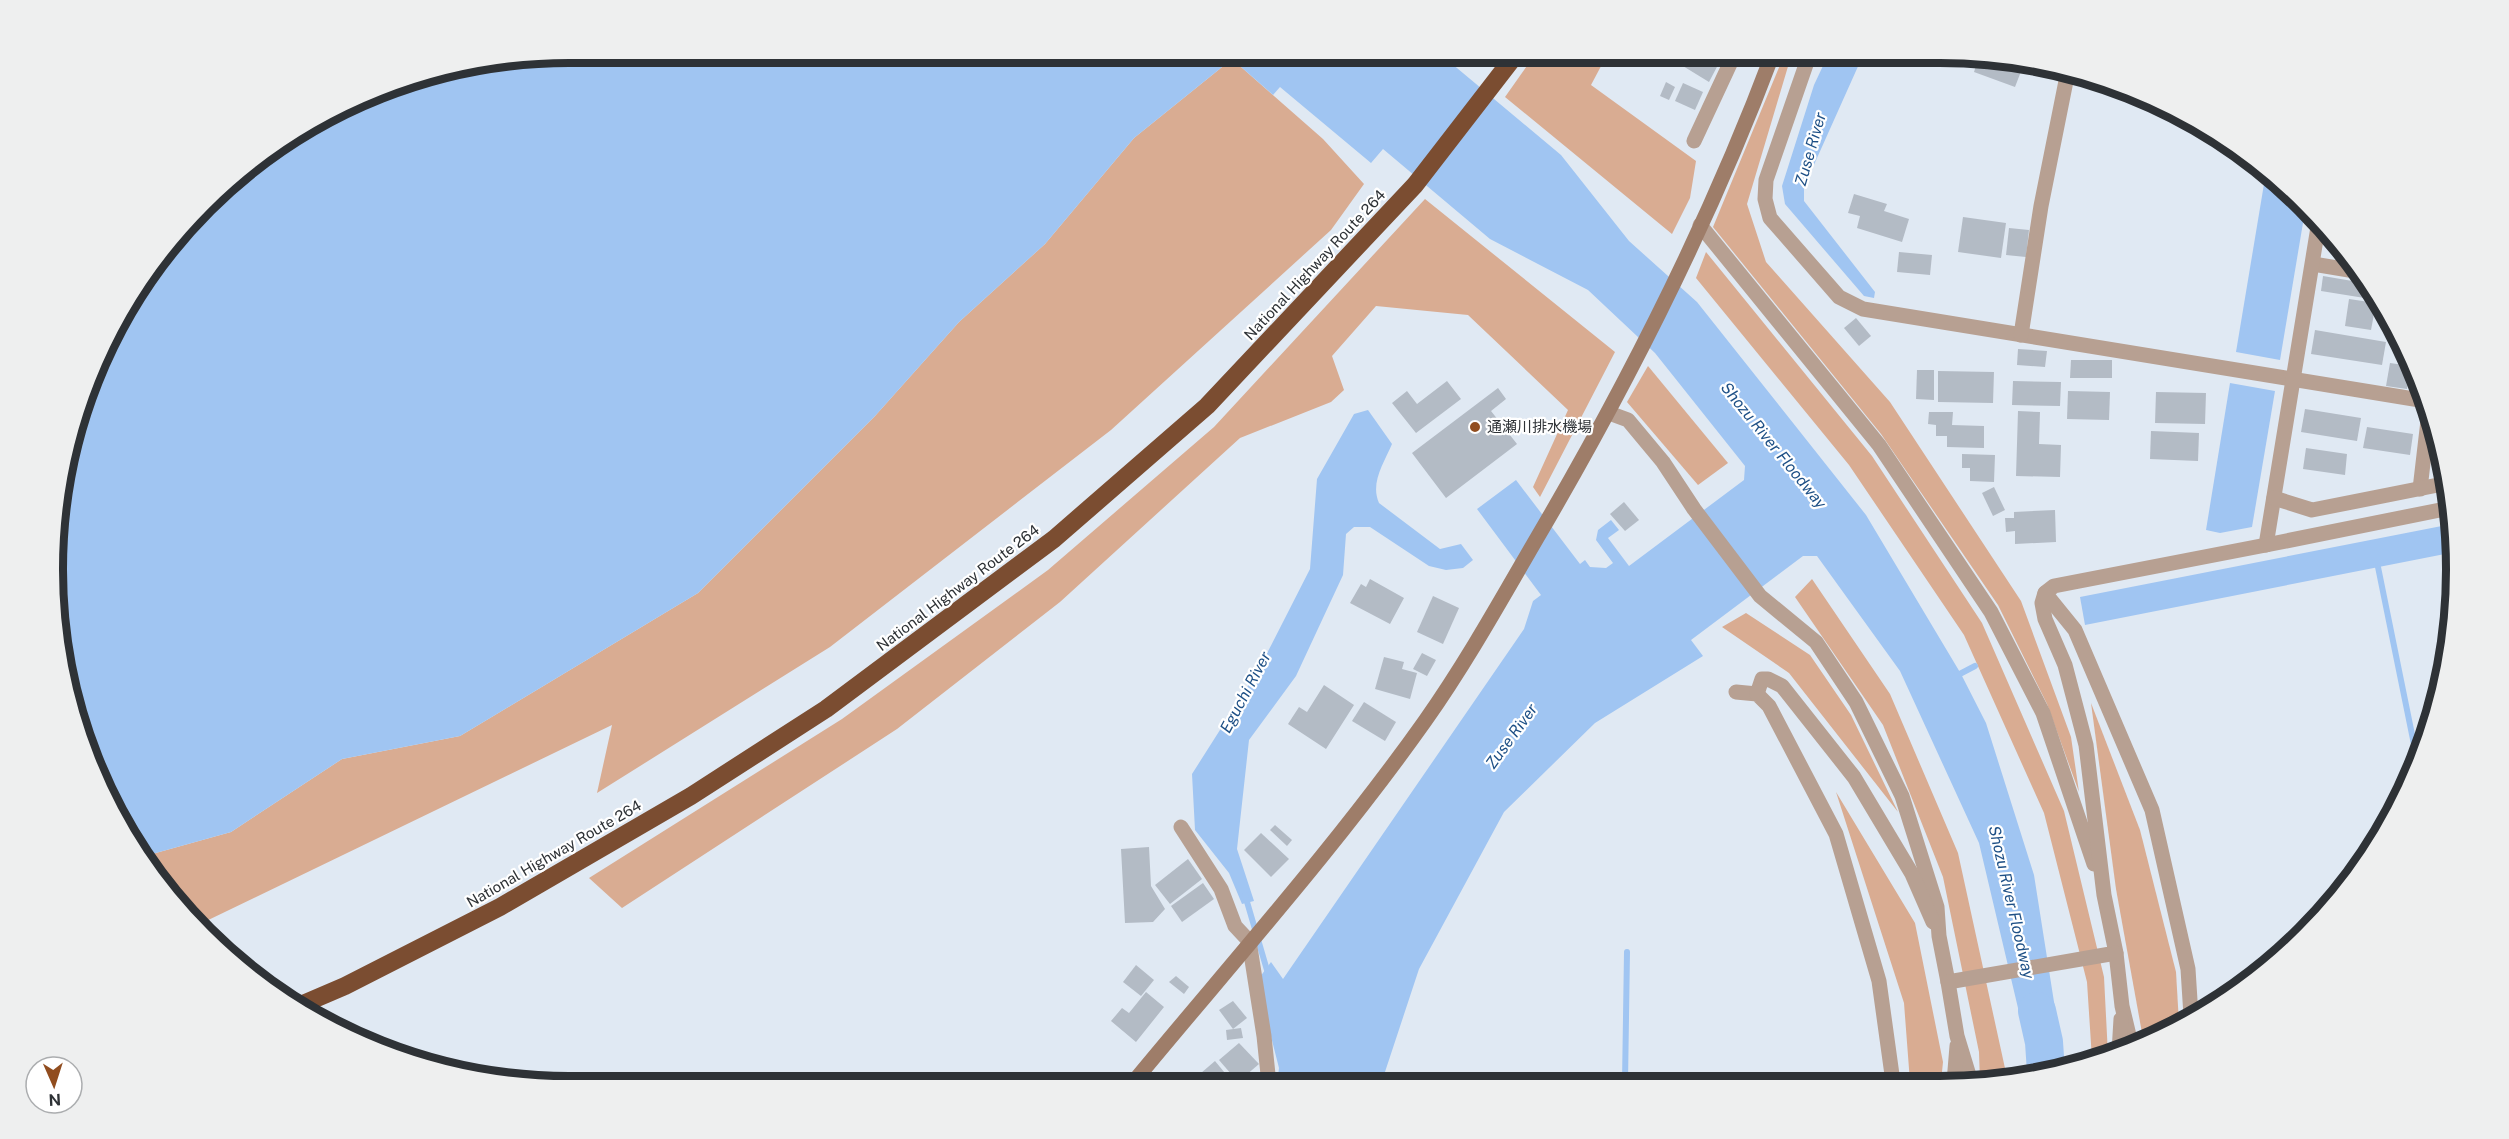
<svg xmlns="http://www.w3.org/2000/svg" width="2509" height="1139" viewBox="0 0 2509 1139" font-family="'Public Sans','Noto Sans JP',sans-serif">
  <style>
    .green { fill: #d9ac92 }
    .water { fill: #a0c5f2 }
    .lines { fill: none; stroke-linecap: round; stroke-linejoin: round }
    .stream { stroke: #a0c5f2; stroke-width: 6 }
    .river { stroke: #a0c5f2; stroke-width: 38 }
    .building { fill: #b3bbc5 }
    .street { stroke: #b7a092; stroke-width: 15 }
    .secondary { stroke: #9e7d69; stroke-width: 15 }
    .highway { stroke: #7b4d31; stroke-width: 18 }
    .poi-dot { fill: #914d1f; stroke: #fff; stroke-width: 2 }
    .labels { text-anchor: middle; stroke-width: 4.5; stroke-linejoin: round; paint-order: stroke }
    .street-label { font-size: 15px; fill: #2e3236; stroke: #fff }
    .poi-label { font-size: 15px; fill: #2e3236; stroke: #fff; text-anchor: start }
    .water-label { font-size: 16px; font-style: italic; fill: #1e5086; stroke: #fff }
    .rim { fill: none; stroke: #2e3236; stroke-width: 8 }
  </style>
  <rect width="100%" height="100%" fill="#e0e9f3"/>
  <!-- green -->
  <g class="green">
    <polygon points="1536,53 1608,53 1591,85 1696,161 1690,198 1672,234 1505,97"/>
    <polygon points="1785,53 1792,53 1747,204 1766,262 1890,402 2021,601 2071,737 2079,792 2047,704 1998,605 1881,434 1713,227"/>
    <polygon points="1232,59 1323,139 1364,184 1331,230 1111,430 830,647 597,793 612,725 200,924 145,856 231,832 342,759 460,736 698,593 875,416 959,322 1045,244 1134,138"/>
    <polygon points="1425,199 1615,352 1540,497 1533,487 1568,410 1468,315 1376,306 1332,356 1344,390 1331,402 1240,438 1060,602 897,729 622,908 589,878 842,719 1048,570 1214,427"/>
    <polygon points="1706,252 1872,456 1982,623 2064,811 2104,977 2108,1055 2092,1059 2087,982 2044,813 1964,635 1849,465 1696,278"/>
    <polygon points="1648,366 1728,463 1698,485 1627,402"/>
    <polygon points="1812,579 1890,694 1958,853 2008,1082 1980,1082 1979,1052 1943,877 1883,725 1795,597"/>
    <polygon points="1746,613 1810,655 1851,715 1898,812 1789,673 1722,627"/>
    <polygon points="2091,703 2140,830 2176,972 2179,1023 2144,1044 2116,889"/>
    <polygon points="1836,792 1915,923 1943,1062 1941,1082 1910,1082 1904,1003"/>
  </g>
  <!-- water -->
  <g class="water">
    <polygon points="570,53 1439,53 1561,155 1629,241 1697,302 1866,515 1961,674 1986,723 2034,875 2063,1059 2031,1063 1979,843 1900,671 1817,556 1803,556 1691,640 1703,656 1595,723 1504,812 1419,969 1381,1084 1277,1084 1279,1068 1257,981 1271,962 1283,979 1524,629 1533,601 1541,595 1477,509 1516,480 1580,564 1585,560 1590,567 1606,568 1613,563 1596,540 1598,530 1611,520 1619,530 1608,538 1629,566 1744,480 1745,466 1655,353 1588,290 1490,239 1383,149 1371,163 1280,87 1273,95 1232,59 1134,138 1045,244 959,322 875,416 698,593 460,736 342,759 231,832 145,856 122,828 80,736 57,637 62,469 122,311 229,181 311,122 403,80"/>
    <polygon points="1829,53 1864,53 1804,187 1804,201 1875,292 1874,298 1864,296 1785,204 1782,186 1814,85"/>
    <polygon points="2266,172 2306,205 2280,360 2236,352"/>
    <polygon points="2230,383 2275,391 2252,527 2220,533 2206,530"/>
    <path d="M1368 410 1392 444C1384 463 1370 483 1379 503L1440 549 1461 544 1473 560 1463 568 1446 570 1429 566 1370 527H1354L1346 534 1343 575 1296 676 1249 740 1237 849 1254 901 1242 904 1229 873 1195 830 1192 774 1260 667 1310 569 1317 479 1354 414Z"/>
    <polygon points="2452,524 2455,552 2085,625 2080,597"/>
  </g>
  <g class="lines">
    <!-- stream -->
    <g class="stream">
      <polyline points="2378,567 2418,764"/>
      <polyline points="1954,677 1975,666"/>
      <polyline points="1245,895 1269,977"/>
      <polyline points="1625,1083 1627,952"/>
    </g>
    <!-- river -->
    <polyline class="river" points="2037,1011 2044,1042 2046,1072"/>
  </g>
  <!-- building -->
  <g class="building">
    <polygon points="1683,53 1700,53 1695,64 1701,53 1719,63 1709,82 1678,63"/>
    <polygon points="1979,56 2025,61 2015,87 1974,72"/>
    <polygon points="1666,82 1675,87 1669,100 1660,96"/>
    <polygon points="1683,83 1703,92 1695,110 1675,101"/>
    <polygon points="1854,194 1887,204 1884,211 1909,219 1902,242 1857,228 1860,216 1848,213"/>
    <polygon points="1963,217 2006,223 2001,258 1958,252"/>
    <polygon points="2009,228 2029,230 2026,257 2006,255"/>
    <polygon points="2330,234 2344,251 2328,248"/>
    <polygon points="1899,252 1932,255 1930,275 1897,272"/>
    <polygon points="2323,276 2370,284 2377,300 2321,291"/>
    <polygon points="2349,299 2376,303 2371,330 2345,326"/>
    <polygon points="1856,318 1871,336 1859,346 1844,328"/>
    <polygon points="2315,330 2386,342 2382,365 2311,354"/>
    <polygon points="2018,349 2047,351 2045,367 2017,365"/>
    <polygon points="2071,360 2112,360 2112,378 2070,378"/>
    <polygon points="2390,363 2411,366 2407,389 2386,386"/>
    <polygon points="1917,370 1934,370 1934,400 1916,399"/>
    <polygon points="1938,371 1994,372 1993,403 1938,402"/>
    <polygon points="1447,381 1461,399 1416,433 1392,403 1407,391 1417,404"/>
    <polygon points="2013,381 2061,382 2060,406 2012,405"/>
    <polygon points="1498,388 1506,399 1491,411 1517,444 1446,498 1412,453"/>
    <polygon points="2068,391 2110,392 2109,420 2067,419"/>
    <polygon points="2156,392 2206,393 2205,424 2155,423"/>
    <polygon points="2305,409 2361,418 2357,441 2301,432"/>
    <polygon points="2018,411 2040,412 2039,444 2061,445 2060,477 2016,476"/>
    <polygon points="1929,412 1953,412 1952,425 1984,426 1984,448 1947,447 1947,436 1936,436 1936,425 1928,424"/>
    <polygon points="2367,427 2413,434 2410,455 2363,448"/>
    <polygon points="2151,431 2199,433 2198,461 2150,459"/>
    <polygon points="2306,448 2347,454 2345,475 2303,469"/>
    <polygon points="1962,454 1995,455 1994,482 1970,481 1970,468 1962,468"/>
    <polygon points="1994,487 2005,510 1993,516 1982,493"/>
    <polygon points="1624,502 1639,520 1625,531 1610,514"/>
    <polygon points="2055,510 2056,542 2015,544 2015,531 2006,532 2005,518 2014,518 2014,512"/>
    <polygon points="1370,579 1404,598 1390,624 1350,603 1361,584 1366,587"/>
    <polygon points="1433,596 1459,608 1443,644 1417,632"/>
    <polygon points="1422,653 1436,660 1427,676 1413,669"/>
    <polygon points="1384,657 1404,662 1402,669 1417,673 1410,699 1375,689"/>
    <polygon points="1324,685 1354,705 1326,749 1288,724 1299,707 1307,712"/>
    <polygon points="1364,702 1396,722 1385,741 1352,721"/>
    <polygon points="1275,825 1292,840 1287,846 1270,830"/>
    <polygon points="1261,833 1289,859 1271,877 1244,850"/>
    <polygon points="1149,847 1151,886 1165,909 1153,922 1125,923 1121,849"/>
    <polygon points="1188,859 1202,879 1170,904 1155,885"/>
    <polygon points="1203,883 1214,899 1182,922 1171,906"/>
    <polygon points="1136,965 1154,980 1141,996 1123,982"/>
    <polygon points="1176,976 1189,987 1184,994 1169,982"/>
    <polygon points="1146,992 1164,1007 1136,1042 1111,1021 1122,1008 1129,1013"/>
    <polygon points="1233,1001 1247,1018 1233,1029 1219,1010"/>
    <polygon points="1241,1028 1243,1038 1227,1040 1226,1030"/>
    <polygon points="1239,1043 1259,1064 1238,1082 1219,1060"/>
    <polygon points="1215,1061 1234,1084 1187,1085"/>
    <polygon points="1014,1078 1019,1085 1006,1085"/>
  </g>
  <g class="lines">
    <!-- street -->
    <g class="street">
      <polyline points="1810,53 1766,180 1765,199 1770,218 1839,297 1863,309 2426,401"/>
      <polyline points="1694,141 1735,53"/>
      <polyline points="1700,225 1879,445 1991,612 2043,713 2094,864"/>
      <polyline points="2313,264 2361,272"/>
      <polyline points="2021,335 2041,206 2068,71"/>
      <polyline points="1609,413 1628,420 1663,462 1694,509 1760,596 1816,642 1856,702 1902,796 1937,907 1939,936 1948,982 2116,953 2104,895 2086,745 2065,665 2045,619 2042,603 2045,593 2054,586 2266,545 2319,221"/>
      <polyline points="2420,489 2429,412"/>
      <polyline points="2274,498 2312,510 2448,483"/>
      <polyline points="2266,545 2450,508"/>
      <polyline points="2045,593 2075,630 2152,810 2188,969 2191,1016"/>
      <polyline points="1736,692 1757,694 1769,706 1836,834 1879,981 1893,1082"/>
      <polyline points="1757,694 1762,679 1768,679 1782,686 1854,777 1912,874 1933,922"/>
      <polyline points="1181,827 1221,889 1235,926 1249,941 1264,1036 1269,1084"/>
      <polyline points="2116,953 2122,1006 2132,1048"/>
      <polyline points="1948,982 1957,1036 1971,1082"/>
      <polyline points="2119,1052 2121,1019"/>
      <polyline points="1954,1082 1957,1046"/>
    </g>
    <!-- secondary -->
    <path class="secondary" d="M1131 1085C1230 965 1335 848 1425 721 1466 663 1501 600 1537 538 1628 383 1710 221 1773 53"/>
    <!-- highway -->
    <polyline class="highway" points="303,1004 345,986 500,907 691,796 826,709 1054,539 1207,406 1415,185 1517,53"/>
  </g>
  <!-- markers -->
  <circle class="poi-dot" cx="1475" cy="427" r="6"/>
  <g class="labels">
    <!-- street labels -->
    <g class="street-label">
      <text transform="translate(1315 265) rotate(-47)" y="5">National Highway Route 264</text>
      <text transform="translate(958 588) rotate(-37)" y="5">National Highway Route 264</text>
      <text transform="translate(554 854) rotate(-30)" y="5">National Highway Route 264</text>
    </g>
    <!-- poi labels -->
    <g class="poi-label">
      <text x="1487" y="432">通瀬川排水機場</text>
    </g>
    <!-- water labels -->
    <g class="water-label">
      <text transform="translate(1810 149) rotate(-74)" y="6">Zuse River</text>
      <text transform="translate(1774 445) rotate(51)" y="6">Shozu River Floodway</text>
      <text transform="translate(1245 692) rotate(-62)" y="6">Eguchi River</text>
      <text transform="translate(1511 736) rotate(-54)" y="6">Zuse River</text>
      <text transform="translate(2012 902) rotate(77)" y="6">Shozu River Floodway</text>
    </g>
  </g>
  <!-- crop -->
  <path d="M0 0H2509V1139H0ZM569 63H1940A506 506 0 0 1 2446 569V570A506 506 0 0 1 1940 1076H569A506 506 0 0 1 63 570V569A506 506 0 0 1 569 63Z" fill="#eeefef" fill-rule="evenodd"/>
  <path class="rim" d="M569 63H1940A506 506 0 0 1 2446 569V570A506 506 0 0 1 1940 1076H569A506 506 0 0 1 63 570V569A506 506 0 0 1 569 63Z"/>
  <!-- north arrow -->
  <g transform="translate(54 1085) rotate(177)"><circle r="28" fill="#ffffff" stroke="#abadaf" stroke-width="1.5"/>
  <path d="M0-4.5L10 22L0 15L-10 22Z" fill="#914d1f"/>
  <text y="-9" font-size="16" font-weight="bold" text-anchor="middle" fill="#2e3236">N</text>
  </g>
</svg>
